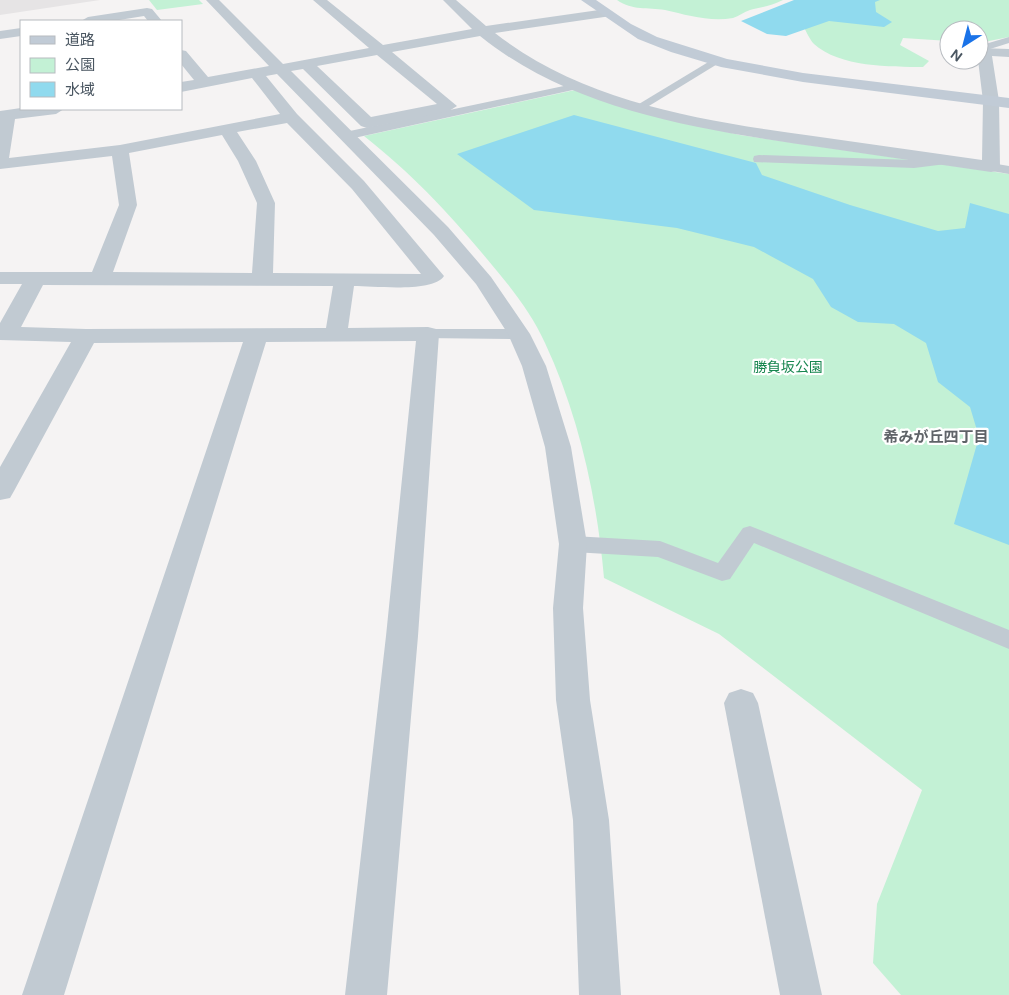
<svg xmlns="http://www.w3.org/2000/svg" width="1009" height="995" viewBox="0 0 1009 995" font-family="'DM Sans','Noto Sans JP',sans-serif">
  <style>
    .education { fill: #e6e4e5 }
    .green { fill: #c3f1d5 }
    .water { fill: #90daee }
    .lines { fill: none; stroke-linecap: round; stroke-linejoin: round }
    .lane { fill: #c1cad2; fill-rule: evenodd }
    .street { fill: #c1cad2; fill-rule: evenodd }
    .secondary { fill: #c1cbd6; fill-rule: evenodd }
    .labels { text-anchor: middle; stroke-width: 4.5; stroke-linejoin: round; paint-order: stroke }
    .park-label { font-size: 14px; fill: #17864f; stroke: #fff }
    .neighbourhood-label { font-size: 15px; font-weight: bold; fill: #5f6368; stroke: #fff }
  </style>
  <rect width="100%" height="100%" fill="#f5f3f3"/>
  <!-- education -->
  <polygon class="education" points="0,0 100,0 0,15"/>
  <!-- green -->
  <g class="green">
    <polygon points="149,0 199,0 203,4 157,10"/>
    <path d="M617 0H783C771 6 762 7 750 10 744 12 739 16 733 18 709 22 687 15 665 10 647 7 633 11 617 0Z"/>
    <path d="M870 0H1009V37L979 43V30H949V41L903 38 900 45 929 61 923 67C891 67 839 67 814 44 809 39 806 30 802 24Z"/>
    <path d="M575 90 686 123 740 135 1009 174V995H901L873 963 877 904 922 790 719 634 604 578C597 498 579 416 545 343 531 312 509 285 487 259 448 212 412 174 364 136Z"/>
  </g>
  <!-- water -->
  <g class="water">
    <polygon points="794,0 880,0 875,2 876,12 892,22 884,27 829,21 786,36 767,34 741,21"/>
    <polygon points="574,115 756,163 762,175 850,205 938,231 965,228 970,203 1009,214 1009,545 954,524 979,437 970,407 938,382 926,343 894,324 858,322 831,307 813,279 754,247 677,228 534,210 457,154"/>
  </g>
  <g class="lines">
    <!-- lane -->
    <g class="lane">
      <polygon points="1009,37 1009,43 990,49 988,53 979,51 982,45"/>
      <polygon points="715,58 719,59 719,63 644,109 636,109 634,107"/>
      <polygon points="578,83 584,86 582,88 345,140 339,136 345,132"/>
      <polygon points="759,155 914,160 946,156 952,160 946,164 914,168 754,162 753,159 754,156"/>
      <polygon points="991,163 1009,166 1009,174 986,170 985,167"/>
      <polygon points="428,329 519,329 525,330 527,334 525,338 519,339 422,338 420,334 422,330"/>
      <polygon points="750,526 1009,630 1009,649 754,543 730,579 722,581 658,557 573,552 566,549 563,544 566,539 573,536 660,541 718,563 743,528"/>
    </g>
    <!-- street -->
    <g class="street">
      <path d="M206 0H219L283 64 369 48 313 0H327L383 45 472 29 443 0H456L486 26 606 9 613 13 611 16 495 33C584 103 704 121 813 136 869 144 926 152 982 160L983 101 978 60 979 48 1009 49V57L992 56 999 101 1000 167 997 171 991 172C936 164 881 156 826 148 708 131 575 113 480 36L392 52 457 106 449 111 367 128 361 126 303 69 291 71 448 227 491 277 530 334 546 366 571 447 587 544 583 608 590 700 609 820 621 995H579L573 820 556 700 553 608 559 544 545 447 522 366 508 334 476 284 434 235 277 74 266 76 297 114 364 181 444 276C433 293 374 286 354 286L348 328 428 327 436 329 439 334 418 636 387 995H345L386 636 416 341 266 342 64 995H22L243 342 94 343 14 491 10 498 0 500V467L71 342 0 340V323L22 284H0V272H92L119 205 112 156 0 169V111L21 108 64 109 56 114 15 119 9 158 120 145 280 114 252 78 181 92V82L194 80 181 64V50L186 51 208 77 269 66ZM377 55 437 104 371 117 317 66ZM287 123 352 189 421 274 273 273 275 203 256 161 237 132ZM222 135 238 161 257 203 252 273 113 272 137 205 129 153ZM43 285 333 286 326 328 86 329 21 327Z"/>
      <polygon points="147,8 152,9 162,21 148,21 144,16 113,21 81,21 88,17"/>
      <polygon points="21,28 21,36 0,39 0,31"/>
      <polygon points="741,689 753,693 758,703 822,995 780,995 724,703 729,693"/>
    </g>
    <!-- secondary -->
    <polygon class="secondary" points="581,0 596,0 631,24 657,37 727,59 803,73 1009,98 1009,108 803,82 721,67 671,52 638,39"/>
  </g>
  <g class="labels">
    <!-- park labels -->
    <g class="park-label">
      <text x="788" y="372">勝負坂公園</text>
    </g>
    <!-- neighbourhood labels -->
    <g class="neighbourhood-label">
      <text x="936" y="442">希みが丘四丁目</text>
    </g>
  </g>
  <!-- legend -->
  <rect x="20" y="20" width="162" height="90" fill="#ffffff" stroke="#b7bbc0"/>
  <rect x="30" y="36" width="25" height="8" fill="#c1cbd6" stroke="#b7bbc0"/>
  <text x="65" y="45" font-size="15" fill="#4a5661">道路</text>
  <rect x="30" y="58" width="25" height="15" fill="#c3f1d5" stroke="#b7bbc0"/>
  <text x="65" y="70" font-size="15" fill="#4a5661">公園</text>
  <rect x="30" y="82" width="25" height="15" fill="#90daee" stroke="#b7bbc0"/>
  <text x="65" y="95" font-size="15" fill="#4a5661">水域</text>
  <!-- north arrow -->
  <g transform="translate(964 45) rotate(216)"><circle r="24" fill="#ffffff" stroke="#b7bbc0"/>
  <path d="M0-4L9 19L0 12L-9 19Z" fill="#1a73e8"/>
  <text y="-8" font-size="14" font-weight="bold" text-anchor="middle" fill="#4a5661">N</text>
  </g>
</svg>
